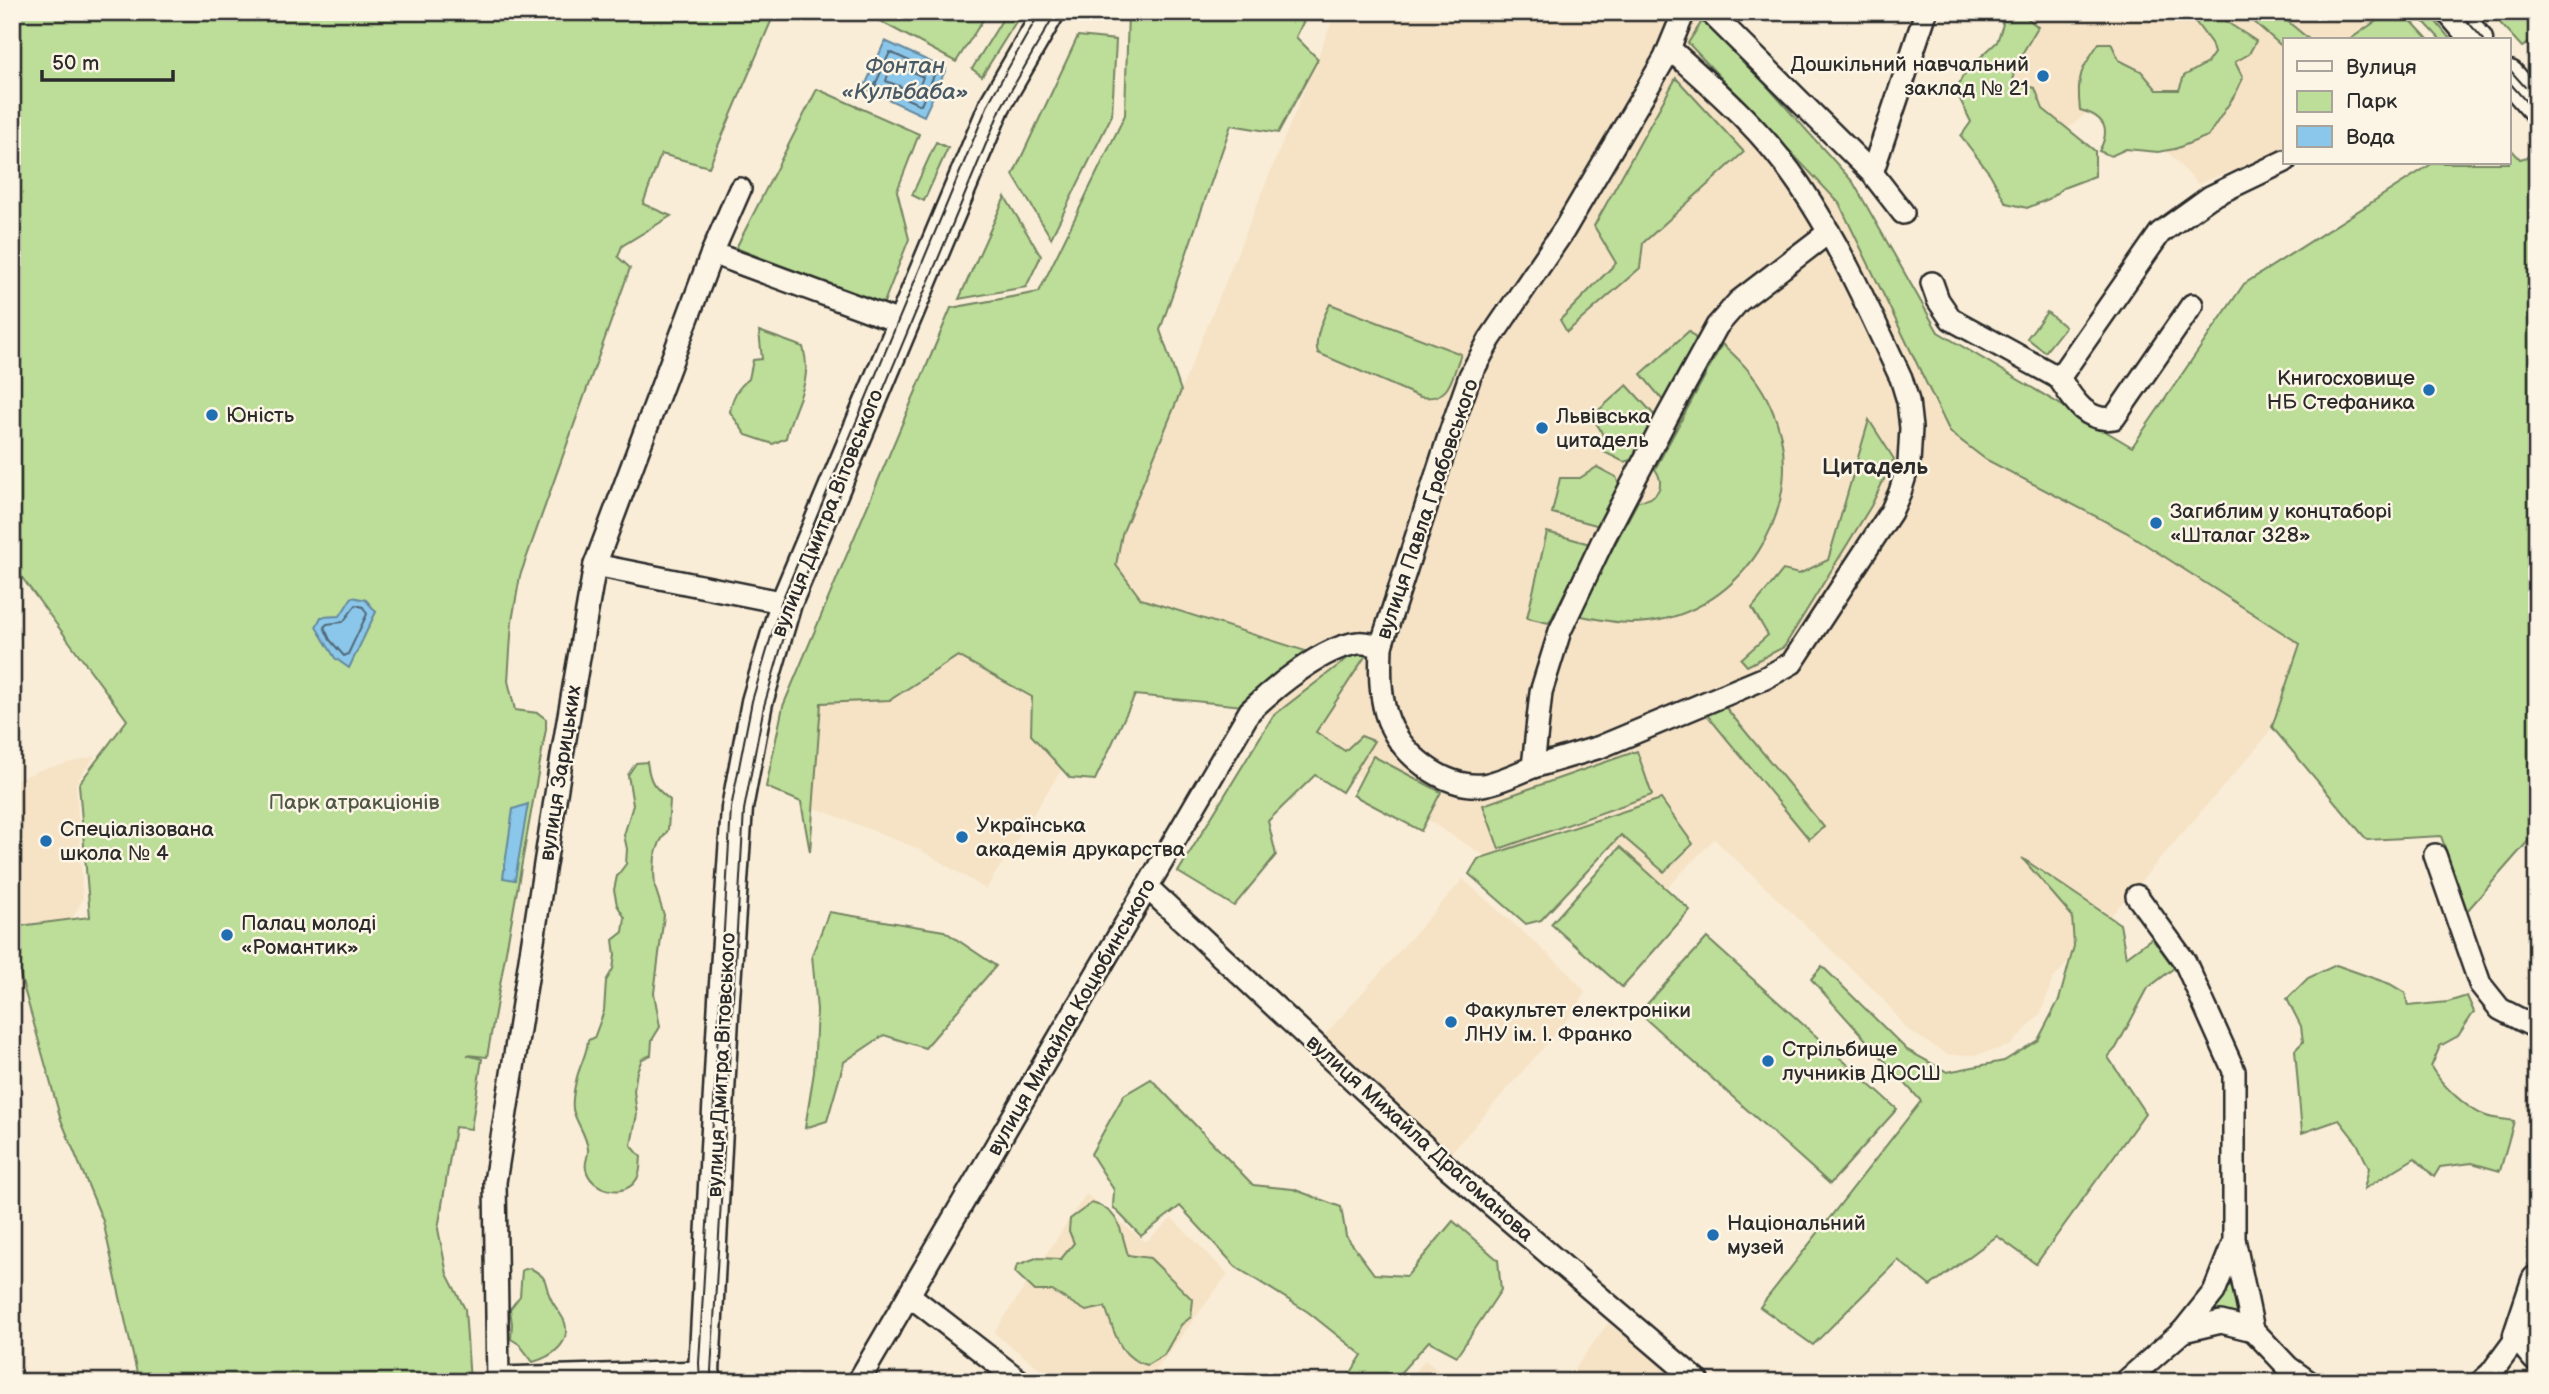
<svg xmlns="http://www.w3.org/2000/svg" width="2549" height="1394" viewBox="0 0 2549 1394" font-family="'Balsamiq Sans',sans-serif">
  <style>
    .built { fill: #f6e3c6 }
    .green { fill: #bcde98; stroke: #748462; stroke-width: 2 }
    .water { fill: #8bc7eb; stroke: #65899e; stroke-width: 2 }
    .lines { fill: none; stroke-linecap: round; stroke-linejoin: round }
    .shore { stroke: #516978; stroke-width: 2 }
    .street-casing { stroke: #2b2b2b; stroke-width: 26 }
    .secondary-casing { stroke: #2b2b2b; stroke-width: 35 }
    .street { stroke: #fcf5e5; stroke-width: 21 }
    .secondary { stroke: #fcf5e5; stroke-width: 30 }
    .tram { stroke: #2b2b2b; stroke-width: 2 }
    .poi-dot { fill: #1f6fb2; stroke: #fcf5e5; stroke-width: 2.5 }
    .labels { text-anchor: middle; stroke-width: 5; stroke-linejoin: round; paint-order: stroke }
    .poi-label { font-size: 21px; fill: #2b2b2b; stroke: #fcf5e5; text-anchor: start }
    .street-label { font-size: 21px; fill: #2b2b2b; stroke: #fcf5e5 }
    .park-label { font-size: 21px; fill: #4f5846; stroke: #fcf5e5 }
    .water-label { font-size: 23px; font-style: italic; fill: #485a65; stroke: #fcf5e5 }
    .neighbourhood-label { font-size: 23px; font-weight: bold; fill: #2b2b2b; stroke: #fcf5e5 }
  </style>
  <rect width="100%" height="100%" fill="#f9edd7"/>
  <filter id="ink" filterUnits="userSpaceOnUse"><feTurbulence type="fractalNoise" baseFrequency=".0143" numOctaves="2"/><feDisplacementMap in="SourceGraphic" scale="14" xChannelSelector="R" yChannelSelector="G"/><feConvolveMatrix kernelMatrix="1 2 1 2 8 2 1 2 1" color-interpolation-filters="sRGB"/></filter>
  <g filter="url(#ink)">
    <!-- built -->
    <g class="built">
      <polygon points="1336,12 1700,12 1705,17 1688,43 1839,203 1951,432 1985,459 2126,532 2300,645 2272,727 2261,743 2114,912 2053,979 2041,1013 2010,1046 1975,1055 1948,1055 1908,1030 1881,997 1714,839 1667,888 1620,847 1513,874 1290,733 1141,599 1116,565 1122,534"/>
      <polygon points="2025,12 2403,12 2429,40 2285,40 2285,148 2253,168 2250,164 2198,184 2111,93 2016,172 1963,109 1970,105"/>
      <polygon points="958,656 1032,698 1031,735 1062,769 986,889 919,849 813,807 821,703 890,700"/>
      <polygon points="95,756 76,783 83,899 56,949 54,986 21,996 12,971 12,782 40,770"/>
      <polygon points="1463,879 1565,969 1585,991 1578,1007 1553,1037 1450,1154 1323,1037"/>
      <polygon points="1086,1194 1146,1242 1172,1218 1228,1274 1147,1382 1057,1382 994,1333"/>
      <polygon points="1608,1323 1662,1366 1682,1382 1565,1382"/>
      <polygon points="1425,1360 1452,1382 1407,1382"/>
    </g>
    <!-- green -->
    <g class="green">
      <polygon points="12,12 775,12 709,167 661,154 643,204 671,216 622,246 618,257 630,268 520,576 512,621 508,681 515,710 538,713 546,719 546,729 487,1057 467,1055 482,1059 471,1129 455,1127 438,1229 447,1274 465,1309 470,1382 139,1382 103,1221 61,1120 12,946 12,927 90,917 79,784 127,720 12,564"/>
      <polygon points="863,12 988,12 956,62"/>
      <polygon points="1007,12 1022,12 982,76 972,69"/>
      <polygon points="1086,12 1116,12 1116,19 1084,17"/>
      <polygon points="1128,12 1308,12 1296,37 1318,59 1278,133 1231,125 1160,330 1181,391 1122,534 1116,565 1141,599 1315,654 1243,706 1135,695 1095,780 1070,778 1031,735 1032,697 958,656 890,700 821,703 810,852 801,802 766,787 783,706 951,308 1039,292 1125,115"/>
      <polygon points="1992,12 2020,12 2038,27 2013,69 2014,83 2035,88 2043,109 2095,151 2095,176 2063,188 2049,199 2027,208 2006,203 1990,174 1961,136 1971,122 1956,91 1962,77 1972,65 1997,42 2003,24"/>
      <path d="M2203 12 2219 17 2256 41 2249 54 2235 62 2243 78 2236 93 2208 136 2175 149 2158 152 2126 149 2111 156 2099 151C2112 128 2103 116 2080 110 2076 77 2081 69 2099 43H2111L2119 60 2141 71 2157 90H2179L2184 76 2207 63 2214 53 2211 43 2194 20Z"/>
      <polygon points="2238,12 2282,12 2280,15 2310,40 2285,40 2285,49 2252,20"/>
      <polygon points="2389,12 2403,12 2429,40 2349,40"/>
      <polygon points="2415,12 2428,12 2451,40 2441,40"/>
      <polygon points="2490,12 2537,12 2537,39 2522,47"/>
      <polygon points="1705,17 1853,182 1938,332 2132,447 2244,284 2433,163 2509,163 2509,147 2520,159 2537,154 2537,831 2467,911 2441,836 2367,840 2272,727 2300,644 2126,532 1985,459 1950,432 1839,203 1688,43"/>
      <polygon points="1078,36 1116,40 1112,115 1051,238 1013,175"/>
      <polygon points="1676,78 1744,152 1643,243 1640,268 1567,332 1560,320 1616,263 1594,226"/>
      <polygon points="817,89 919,134 897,191 909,239 883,305 736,248"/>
      <polygon points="936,142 948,148 924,201 912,195"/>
      <polygon points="1005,197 1041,256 1026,287 959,299"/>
      <path d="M1330 304 1461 354C1451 378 1452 401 1420 397L1318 353C1313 340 1324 316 1330 304Z"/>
      <polygon points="2047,312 2065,327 2045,352 2027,338"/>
      <path d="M759 331 803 347C814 385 793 403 786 438L773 444 746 435 730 412C732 398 737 388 749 379L753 360 762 359Z"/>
      <polygon points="1689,331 1698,341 1665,403 1641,374"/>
      <path d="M1722 344C1743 362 1760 381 1771 407 1816 505 1738 624 1630 623 1612 623 1595 619 1577 615L1638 501C1658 500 1666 485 1655 469Z"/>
      <path d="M1627 385 1657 418 1636 458 1624 462 1604 452C1605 436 1601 428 1591 417Z"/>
      <polygon points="1869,420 1894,459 1871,506 1784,647 1747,666 1741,659 1768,635 1752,608 1783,570 1799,574 1828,560"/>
      <polygon points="1597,467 1616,477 1620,488 1600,526 1552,513 1560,478 1580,478"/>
      <polygon points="1547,532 1590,544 1549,623 1527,618"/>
      <polygon points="1353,654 1366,655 1316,732 1345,751 1361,736 1374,741 1342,792 1315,775 1268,821 1276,855 1234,906 1178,872 1273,716"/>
      <polygon points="1722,703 1824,827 1809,839 1707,715"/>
      <polygon points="1637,751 1652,795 1499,849 1483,805"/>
      <polygon points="1373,756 1441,792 1421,831 1353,795"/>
      <path d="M647 762C650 783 653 786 670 800L668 830 660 842 655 856 654 872 655 887 664 915 654 993 660 1027 652 1040 651 1055 642 1059 637 1071 634 1091 637 1114 631 1145 641 1157C640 1165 641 1176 634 1183 620 1198 590 1189 586 1169 584 1162 589 1156 588 1149 586 1135 578 1125 574 1113 571 1106 574 1089 576 1081 579 1066 587 1055 588 1040L594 1038 604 1011 606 981 613 969 615 955 613 940 623 932 625 918 617 905 614 890 617 876 626 864 627 849 624 835 633 805 628 775 636 763Z"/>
      <polygon points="1661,799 1693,844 1664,872 1621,835 1541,920 1526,924 1469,874 1478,859"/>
      <polygon points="1620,847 1690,910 1622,987 1551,924"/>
      <polygon points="2022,858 2120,924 2126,957 2152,938 2174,968 2148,988 2116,1048 2108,1057 2145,1113 2036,1264 1997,1236 1930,1286 1898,1260 1813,1345 1760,1307 1921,1101 1811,979 1822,966 1907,1050 1947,1072 2004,1061 2038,1040 2059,1000 2074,946 2072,916"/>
      <polygon points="829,912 944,931 996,966 925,1048 884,1035 844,1062 827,1121 805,1128 814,1072 817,1010 812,955"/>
      <polygon points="1707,938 1897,1109 1830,1184 1639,1013"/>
      <path d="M2336 965 2390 984 2405 993 2408 1006 2448 1002 2467 996 2474 1012 2458 1036 2440 1046 2431 1067C2441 1084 2466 1109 2486 1116 2494 1119 2505 1119 2514 1121L2500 1171 2472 1163 2440 1167 2434 1177 2415 1158 2364 1189 2369 1168 2357 1143 2339 1120 2302 1133 2295 1050 2303 1042 2301 1026 2287 999 2308 978Z"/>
      <polygon points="1151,1079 1253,1185 1293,1189 1341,1207 1346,1236 1374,1274 1407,1276 1453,1221 1498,1260 1501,1290 1457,1356 1429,1341 1392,1382 1345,1382 1362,1355 1308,1312 1236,1267 1180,1206 1141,1236 1113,1207 1114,1190 1091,1154 1124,1095"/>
      <path d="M1092 1203C1121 1211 1120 1230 1128 1255L1150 1258 1193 1300 1191 1317 1181 1325 1164 1355 1147 1365C1118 1358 1115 1332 1105 1307L1086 1311 1052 1291H1035L1015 1272 1017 1265 1036 1258 1061 1259 1074 1243 1069 1231 1070 1219Z"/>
      <polygon points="2233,1263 2244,1320 2200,1321"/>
      <path d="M530 1268C552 1280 542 1282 551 1299 555 1308 562 1314 565 1323 571 1344 551 1357 533 1362L519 1344 511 1339 512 1324 510 1309 520 1296 522 1270Z"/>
    </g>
    <!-- water -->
    <g class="water">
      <polygon points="885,41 946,69 924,116 864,88"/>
      <polygon points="352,597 366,600 376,612 349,668 335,658 316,627 321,617 340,616"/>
      <polygon points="528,804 515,880 503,878 513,809"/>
    </g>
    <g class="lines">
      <!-- shore -->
      <g class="shore">
        <polygon points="890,52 935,73 921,105 875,85"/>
        <polygon points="895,63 923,77 917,93 886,81 891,65"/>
        <polygon points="356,605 363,607 367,614 348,654 344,656 330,640 324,627 327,624 343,622"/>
      </g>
      <!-- street casing -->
      <g class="street-casing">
        <g id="street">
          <polyline points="1710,12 1872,173 1903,213"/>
          <path d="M1670 49C1716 90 1764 132 1799 184 1840 244 1870 312 1901 378L1908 401 1911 428 1909 463 1900 492 1891 512 1792 663 1765 678 1600 747 1533 767 1541 692 1560 631 1604 538 1667 417 1717 326 1739 301 1829 232"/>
          <polyline points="1872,173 1926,12"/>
          <polyline points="712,253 905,324"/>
          <polyline points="1932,283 1938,300 1951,319 2059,378 2160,233 2210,197 2285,161"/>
          <path d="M2059 378C2072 398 2086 423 2114 418L2192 305"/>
          <polyline points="595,565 786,603"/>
          <path d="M1533 767C1518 773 1498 783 1482 785 1462 787 1441 778 1426 767 1381 734 1379 697 1381 646L1453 424 1470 376 1490 339 1564 230 1665 58 1684 12"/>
          <polyline points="2435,855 2480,984 2500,1009 2537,1028"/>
          <polyline points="1147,887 1439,1160 1699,1382"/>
          <polyline points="2137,896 2185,962 2234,1071 2234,1239 2253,1330 2288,1367 2309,1382"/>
          <polyline points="909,1295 1021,1382"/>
          <polyline points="2183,1331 2221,1322 2253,1330"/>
          <polyline points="498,1378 704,1372"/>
          <polyline points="498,1382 495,1182 562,756 595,565 712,253 740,189"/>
          <path d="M858 1382 1250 711C1275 687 1323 647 1358 643 1365 642 1374 645 1381 646"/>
          <polyline points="2125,1382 2183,1331 2214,1292 2234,1241"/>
          <polyline points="2481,1382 2491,1373 2519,1335"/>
        </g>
      </g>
      <!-- secondary casing -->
      <g class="secondary-casing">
        <g id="secondary">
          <polyline points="2453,12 2477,40"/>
          <polyline points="2509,76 2537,108"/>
          <polyline points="2537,1281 2519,1335 2537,1356"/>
          <polyline points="707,1382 704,1372 724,999 737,808 757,702 786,603 995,105 1049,12"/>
        </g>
      </g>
      <!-- street -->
      <use href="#street" class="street"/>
      <!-- secondary -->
      <use href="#secondary" class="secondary"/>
      <!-- tram -->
      <g class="tram">
        <polyline points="2459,12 2484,40"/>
        <polyline points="2509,69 2525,87"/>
        <polyline points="2509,82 2537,114"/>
        <polyline points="700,1382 699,1363 731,808 752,701 781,603 989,102 1040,12"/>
        <polyline points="712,1382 711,1371 744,810 764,706 793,606 1001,108 1056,12"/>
      </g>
    </g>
  </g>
  <!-- markers -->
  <g class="poi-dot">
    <circle cx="2043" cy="76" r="7"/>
    <circle cx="2429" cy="390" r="7"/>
    <circle cx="212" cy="415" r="7"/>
    <circle cx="1542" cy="428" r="7"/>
    <circle cx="2156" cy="523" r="7"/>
    <circle cx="962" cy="837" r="7"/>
    <circle cx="46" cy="841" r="7"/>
    <circle cx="227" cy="935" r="7"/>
    <circle cx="1451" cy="1022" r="7"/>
    <circle cx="1768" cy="1061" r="7"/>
    <circle cx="1713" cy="1235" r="7"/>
  </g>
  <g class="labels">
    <!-- poi labels -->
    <g class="poi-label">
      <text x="2029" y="71" text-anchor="end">Дошкільний навчальний<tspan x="2029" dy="24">заклад № 21</tspan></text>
      <text x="2415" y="385" text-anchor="end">Книгосховище<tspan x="2415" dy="24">НБ Стефаника</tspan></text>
      <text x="226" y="422">Юність</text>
      <text x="1556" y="423">Львівська<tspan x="1556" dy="24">цитадель</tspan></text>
      <text x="2170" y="518">Загиблим у концтаборі<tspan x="2170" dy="24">«Шталаг 328»</tspan></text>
      <text x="976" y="832">Українська<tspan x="976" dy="24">академія друкарства</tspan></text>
      <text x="60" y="836">Спеціалізована<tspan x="60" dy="24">школа № 4</tspan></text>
      <text x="241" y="930">Палац молоді<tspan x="241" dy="24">«Романтик»</tspan></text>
      <text x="1465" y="1017">Факультет електроніки<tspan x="1465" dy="24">ЛНУ ім. І. Франко</tspan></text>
      <text x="1782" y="1056">Стрільбище<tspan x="1782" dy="24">лучників ДЮСШ</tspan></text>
      <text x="1727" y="1230">Національний<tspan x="1727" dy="24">музей</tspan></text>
    </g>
    <!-- street labels -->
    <g class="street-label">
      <text transform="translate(1427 509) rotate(-71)" y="7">вулиця Павла Грабовського</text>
      <text transform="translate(827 513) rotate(-68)" y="7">вулиця Дмитра Вітовського</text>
      <text transform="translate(560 773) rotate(-81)" y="7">вулиця Зарицьких</text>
      <text transform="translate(1071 1017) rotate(-60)" y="7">вулиця Михайла Коцюбинського</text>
      <text transform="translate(721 1065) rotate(-87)" y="7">вулиця Дмитра Вітовського</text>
      <text transform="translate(1420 1138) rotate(42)" y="7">вулиця Михайла Драгоманова</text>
    </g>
    <!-- park labels -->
    <g class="park-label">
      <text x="354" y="809">Парк атракціонів</text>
    </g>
    <!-- water labels -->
    <g class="water-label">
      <text x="905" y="73">Фонтан<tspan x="905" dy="26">«Кульбаба»</tspan></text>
    </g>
    <!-- neighbourhood labels -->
    <g class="neighbourhood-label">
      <text x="1875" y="474">Цитадель</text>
    </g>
  </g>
  <!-- margin -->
  <rect width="2549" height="1394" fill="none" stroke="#fcf5e5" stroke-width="42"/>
  <rect x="21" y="21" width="2507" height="1352" fill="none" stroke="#2b2b2b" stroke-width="2.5" filter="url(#ink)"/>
  <!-- legend -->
  <rect x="2283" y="38" width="228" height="126" fill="#fcf5e5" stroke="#a8a49b" stroke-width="2"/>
  <rect x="2297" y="61" width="35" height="10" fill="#fcf5e5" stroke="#a8a49b" stroke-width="2"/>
  <text x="2346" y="74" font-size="21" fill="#2b2b2b">Вулиця</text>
  <rect x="2297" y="91" width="35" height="21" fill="#bcde98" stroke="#a8a49b" stroke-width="2"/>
  <text x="2346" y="108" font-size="21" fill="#2b2b2b">Парк</text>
  <rect x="2297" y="126" width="35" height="21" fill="#8bc7eb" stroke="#a8a49b" stroke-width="2"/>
  <text x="2346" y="144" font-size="21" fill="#2b2b2b">Вода</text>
  <!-- scale -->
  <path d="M42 70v10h131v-10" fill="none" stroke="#2b2b2b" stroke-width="3.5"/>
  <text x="52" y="70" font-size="21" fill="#2b2b2b" stroke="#fcf5e5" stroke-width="5" paint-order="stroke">50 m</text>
</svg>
